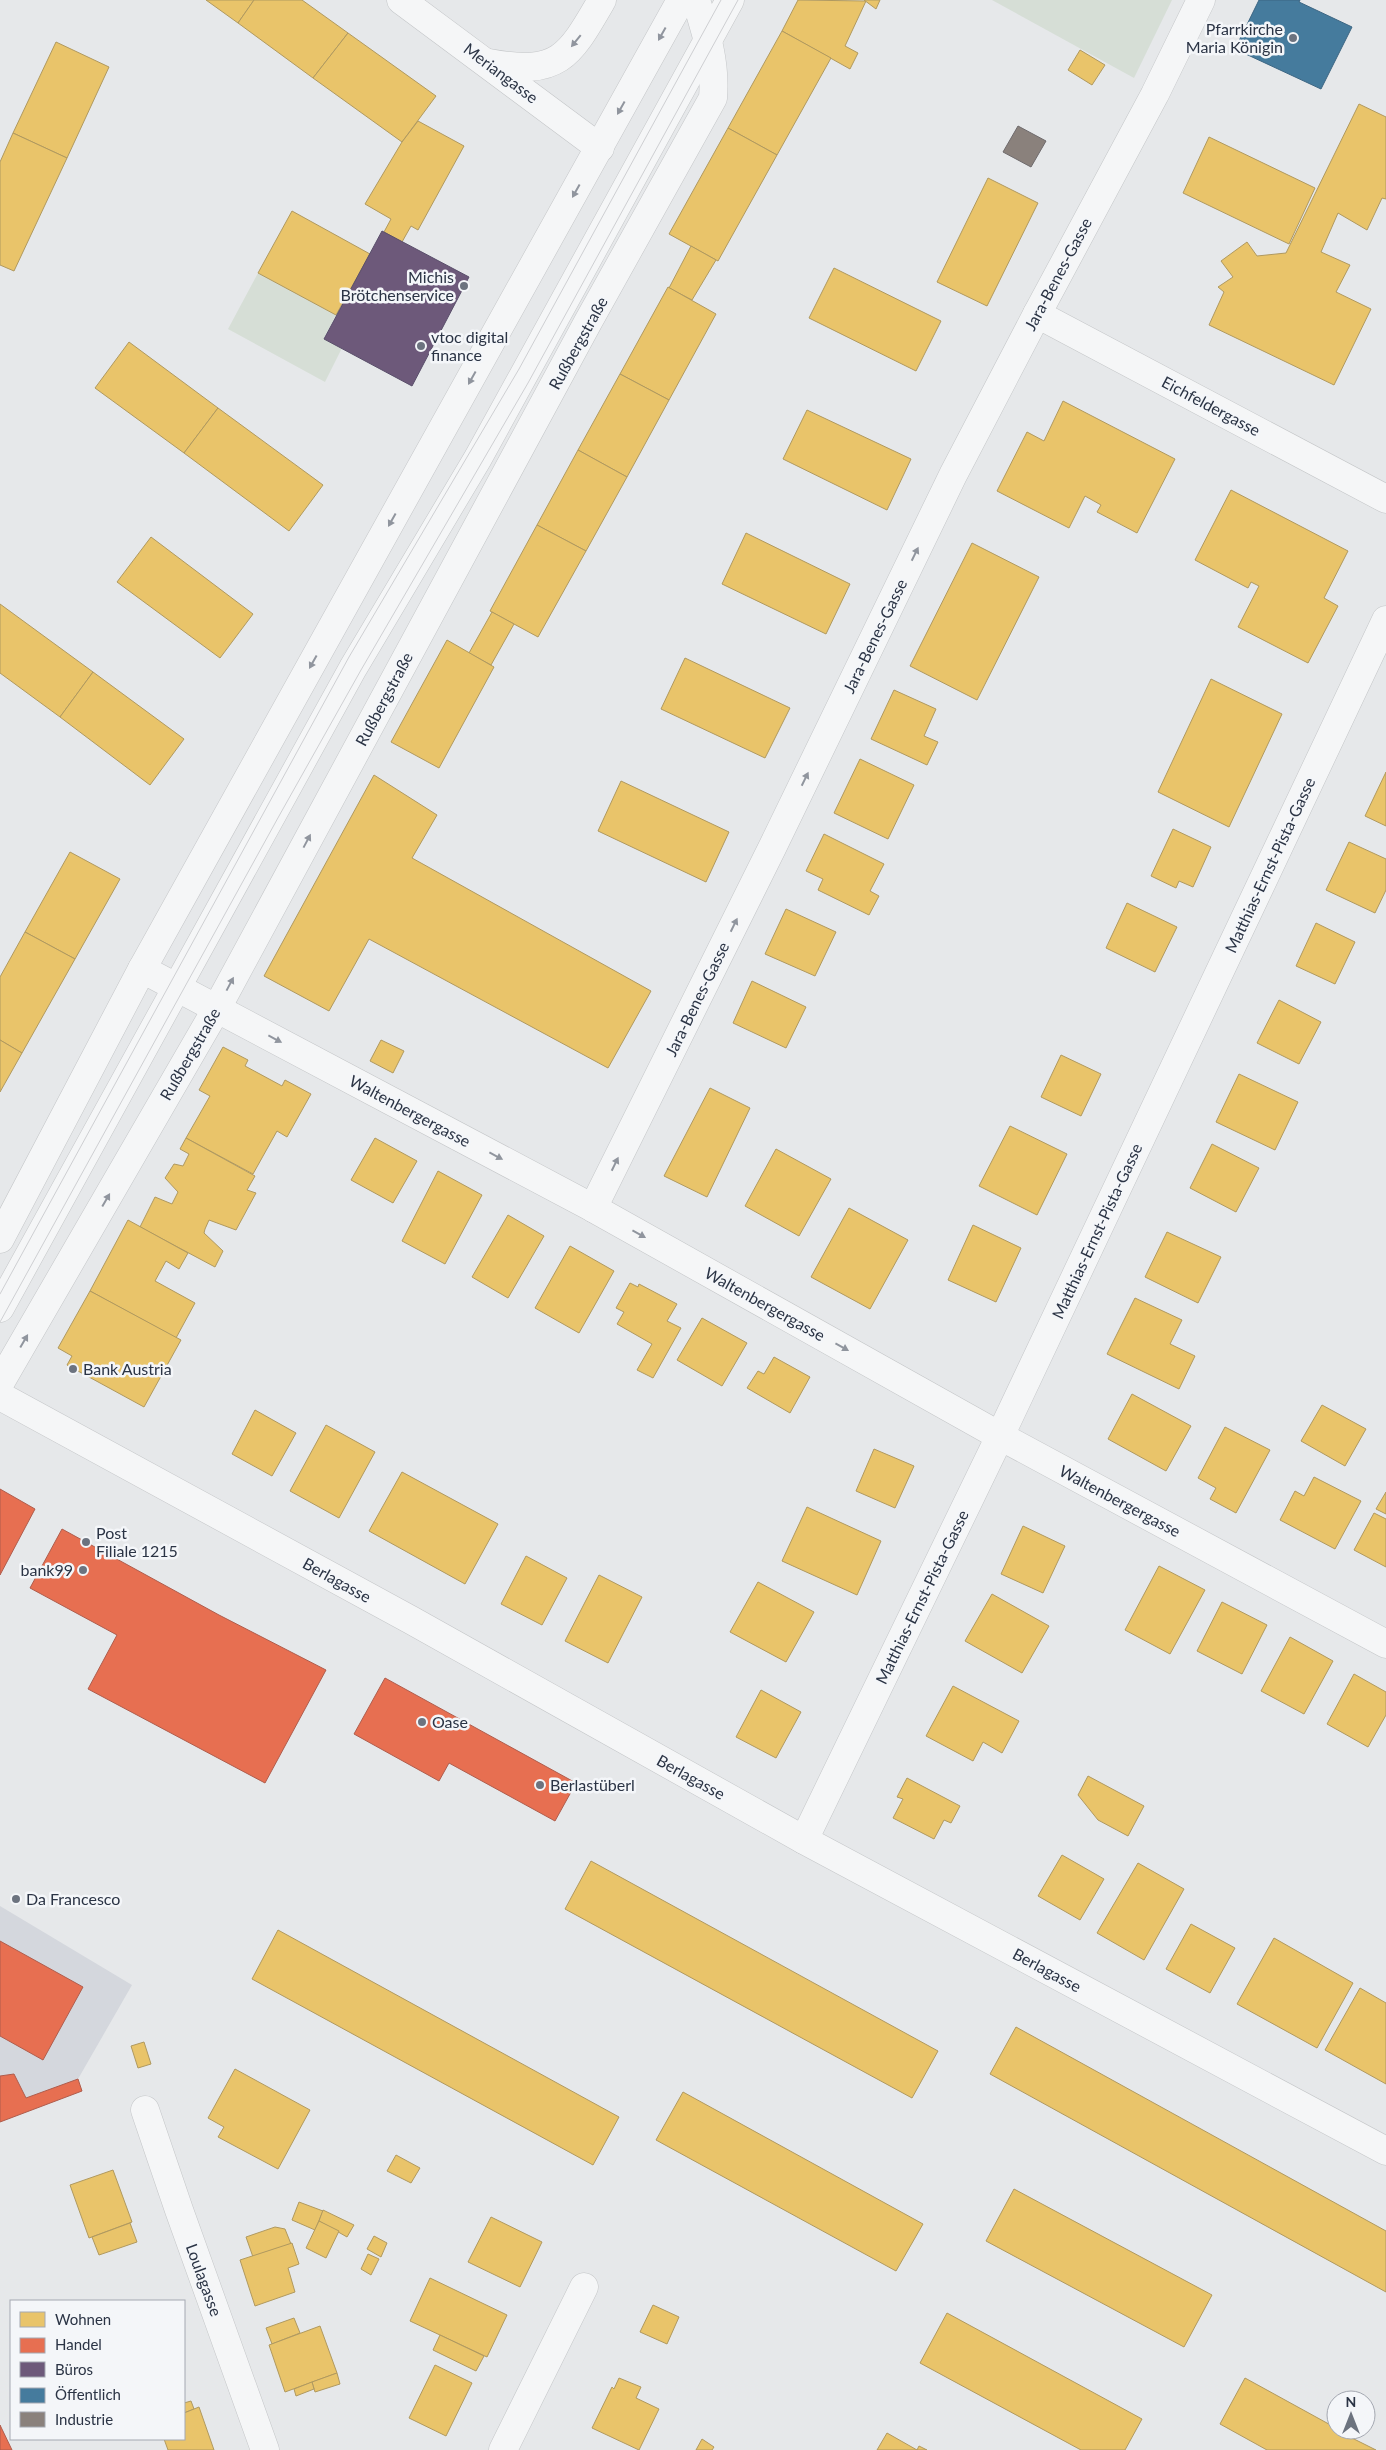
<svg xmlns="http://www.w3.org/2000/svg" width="1386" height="2450" viewBox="0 0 1386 2450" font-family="Lato,sans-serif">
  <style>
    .built { fill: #d4d7dd }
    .green { fill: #d6ded6 }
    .homes { fill: #e9c46a; stroke: #b0995f }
    .shops { fill: #e76f51; stroke: #af5d4d }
    .offices { fill: #6d597a; stroke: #594e6a }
    .public { fill: #457b9d; stroke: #3d6683 }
    .industry { fill: #8a817c; stroke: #6e6a6c }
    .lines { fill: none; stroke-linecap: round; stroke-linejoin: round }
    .minor-casing { stroke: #c4c6c8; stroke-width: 29 }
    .minor { stroke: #f5f6f7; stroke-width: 28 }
    .tram { stroke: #cecfd2; stroke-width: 1 }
    .oneway { fill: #90959e }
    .poi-dot { fill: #6c737f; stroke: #f4f6f9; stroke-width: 2 }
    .labels { text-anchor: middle; stroke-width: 5; stroke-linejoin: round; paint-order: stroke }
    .poi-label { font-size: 16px; fill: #2b3445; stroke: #f4f6f9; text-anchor: start }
    .street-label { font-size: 16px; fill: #2b3445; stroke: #f4f6f9 }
  </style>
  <rect width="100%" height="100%" fill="#e6e8ea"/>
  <!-- built -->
  <polygon class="built" points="0,1906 132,1985 78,2079 82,2091 0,2122"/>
  <!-- green -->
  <g class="green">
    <polygon points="992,0 1172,0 1134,78"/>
    <polygon points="258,273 336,315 324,338 342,348 325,382 228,329"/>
  </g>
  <!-- homes -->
  <g class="homes">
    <polygon points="206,0 254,0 238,23"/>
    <polygon points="254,0 302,0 348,33 313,78 238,23"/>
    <polygon points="798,0 866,1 845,46 858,53 850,69 782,31"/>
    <polygon points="864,0 880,0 876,9"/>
    <polygon points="782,31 831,58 777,155 728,128"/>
    <polygon points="348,33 436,96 402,142 313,78"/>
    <polygon points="56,42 109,67 67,158 13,133"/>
    <polygon points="1080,50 1105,65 1092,85 1068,70"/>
    <polygon points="1359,104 1386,117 1386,199 1382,198 1367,230 1338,213 1321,252 1350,265 1336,292 1371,309 1334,385 1209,325 1224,292 1218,287 1233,277 1221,261 1247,242 1257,256 1286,253"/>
    <polygon points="418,121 464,146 418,230 411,226 402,242 384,232 391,219 365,204 402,142"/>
    <polygon points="728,128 777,155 718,261 669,234"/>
    <polygon points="13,133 67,158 14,271 0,265 0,162"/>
    <polygon points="1209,137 1315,188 1289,244 1183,193"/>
    <polygon points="988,178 1038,203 987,306 937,282"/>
    <polygon points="292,211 370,254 336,315 258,273"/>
    <polygon points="691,246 716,260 692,300 669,288"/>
    <polygon points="834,268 941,321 916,371 809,318"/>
    <polygon points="668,287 716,314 669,400 620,374"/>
    <polygon points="129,342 218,408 184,453 95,388"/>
    <polygon points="620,374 669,400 627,477 578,450"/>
    <polygon points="1063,401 1175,459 1137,533 1097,512 1101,505 1085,496 1069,528 997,491 1027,432 1044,441"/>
    <polygon points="218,408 323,485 289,531 184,453"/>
    <polygon points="807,410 911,459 887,510 783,459"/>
    <polygon points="578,450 627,477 586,551 537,525"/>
    <polygon points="1231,490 1348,551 1324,598 1338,606 1308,663 1238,627 1259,586 1251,582 1248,588 1195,560"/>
    <polygon points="537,525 586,551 538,637 490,611"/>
    <polygon points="746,533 850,584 826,634 722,584"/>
    <polygon points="151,537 253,614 220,658 117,582"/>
    <polygon points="972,543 1039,577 977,700 910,666"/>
    <polygon points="0,604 93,672 60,717 0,673"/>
    <polygon points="492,612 514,624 491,665 469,653"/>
    <polygon points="447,640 494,667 439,768 391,742"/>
    <polygon points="685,658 790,708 765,758 661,709"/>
    <polygon points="93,672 184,739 150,785 60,717"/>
    <polygon points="1211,679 1282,714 1229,827 1158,792"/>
    <polygon points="894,690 936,709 924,736 938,742 927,765 871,739"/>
    <polygon points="860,759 914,785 888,839 834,813"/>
    <polygon points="1386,772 1386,826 1365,816"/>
    <polygon points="374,775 437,815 412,858 651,991 608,1068 369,939 329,1011 264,976"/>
    <polygon points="621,781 729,832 706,882 598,831"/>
    <polygon points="1173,829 1211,847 1193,887 1179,881 1176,888 1151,876"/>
    <polygon points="824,834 884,864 870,891 879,896 869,915 818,890 823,879 806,871"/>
    <polygon points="1349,842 1386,859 1386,890 1375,913 1326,890"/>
    <polygon points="70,852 120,879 75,959 25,932"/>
    <polygon points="1127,903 1177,927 1155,972 1106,948"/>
    <polygon points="786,909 836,932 815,976 765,954"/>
    <polygon points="1316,923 1355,942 1335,984 1296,966"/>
    <polygon points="25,932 75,959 22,1053 0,1040 0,977"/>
    <polygon points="752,981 806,1007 786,1048 733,1023"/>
    <polygon points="1279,1000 1321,1022 1299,1064 1257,1043"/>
    <polygon points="0,1040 22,1053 0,1092"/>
    <polygon points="381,1040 404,1051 393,1073 370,1061"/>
    <polygon points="223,1047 248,1060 245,1066 282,1086 285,1080 311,1094 287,1137 277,1131 253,1174 186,1138 210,1096 199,1090"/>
    <polygon points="1061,1055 1101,1074 1081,1116 1041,1097"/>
    <polygon points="1239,1074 1298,1102 1275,1150 1216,1122"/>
    <polygon points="710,1088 750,1108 707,1197 664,1176"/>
    <polygon points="1010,1126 1067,1154 1037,1215 979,1186"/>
    <polygon points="186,1138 255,1176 247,1190 256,1193 236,1230 209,1220 205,1229 204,1233 223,1251 215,1267 140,1227 155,1197 172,1204 178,1192 165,1178 174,1164 183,1166 189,1154 180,1149"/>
    <polygon points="375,1138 417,1161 393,1203 351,1180"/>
    <polygon points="1212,1144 1259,1168 1236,1212 1190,1188"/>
    <polygon points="776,1149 831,1179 799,1236 745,1206"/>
    <polygon points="438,1171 482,1195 445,1264 402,1241"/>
    <polygon points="849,1208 908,1240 870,1309 811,1277"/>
    <polygon points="508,1215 544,1236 508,1298 472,1277"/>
    <polygon points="128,1220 188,1253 179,1269 166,1261 155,1281 195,1303 176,1338 90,1291"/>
    <polygon points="973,1225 1021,1248 996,1302 948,1280"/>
    <polygon points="1167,1232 1221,1257 1198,1303 1145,1277"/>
    <polygon points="570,1246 614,1271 579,1333 535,1308"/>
    <polygon points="630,1283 638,1287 639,1284 677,1304 667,1321 681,1328 653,1378 637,1370 652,1344 617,1324 624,1312 616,1308"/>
    <polygon points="90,1291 181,1340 144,1407 67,1365 72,1356 58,1348"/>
    <polygon points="1135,1298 1182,1320 1170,1344 1195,1356 1179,1389 1107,1354"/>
    <polygon points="702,1318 747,1343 722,1386 677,1360"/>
    <polygon points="774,1357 810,1377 790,1413 747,1388 758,1371 764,1374"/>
    <polygon points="1132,1394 1191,1426 1166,1471 1108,1439"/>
    <polygon points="1322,1405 1366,1429 1345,1466 1301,1441"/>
    <polygon points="255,1410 296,1433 272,1476 232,1454"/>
    <polygon points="326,1425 375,1452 339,1518 290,1491"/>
    <polygon points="1225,1427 1270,1450 1236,1513 1210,1499 1216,1488 1198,1478"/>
    <polygon points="874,1449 914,1466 895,1508 856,1491"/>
    <polygon points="402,1472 498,1524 465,1584 369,1531"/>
    <polygon points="1314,1477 1361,1501 1335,1549 1280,1520 1295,1491 1304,1496"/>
    <polygon points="1386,1492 1386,1514 1376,1509"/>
    <polygon points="807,1507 881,1541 857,1595 782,1561"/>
    <polygon points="1374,1513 1386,1519 1386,1567 1354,1550"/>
    <polygon points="1023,1526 1065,1546 1043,1593 1001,1574"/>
    <polygon points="526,1556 567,1578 542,1625 501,1604"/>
    <polygon points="1159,1566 1205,1590 1170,1654 1125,1630"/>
    <polygon points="599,1575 642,1597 608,1663 565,1641"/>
    <polygon points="758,1582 814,1612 786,1662 730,1632"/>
    <polygon points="992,1594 1049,1626 1022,1673 965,1641"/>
    <polygon points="1222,1602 1267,1625 1242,1674 1197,1651"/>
    <polygon points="1290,1637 1333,1661 1304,1714 1261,1691"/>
    <polygon points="1354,1674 1386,1692 1386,1715 1368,1747 1327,1724"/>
    <polygon points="953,1686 1019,1721 1002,1753 983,1742 973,1761 926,1736"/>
    <polygon points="761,1690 801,1712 776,1758 736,1737"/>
    <polygon points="1088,1776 1144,1806 1128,1836 1098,1820 1078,1795"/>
    <polygon points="907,1778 960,1806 951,1823 944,1820 934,1839 893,1818 903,1799 897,1797"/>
    <polygon points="1062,1855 1104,1879 1080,1920 1038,1896"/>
    <polygon points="591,1861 938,2051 912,2098 565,1909"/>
    <polygon points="1138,1863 1184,1889 1144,1960 1097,1933"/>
    <polygon points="1191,1924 1235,1948 1210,1993 1166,1969"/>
    <polygon points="278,1930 619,2117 593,2165 252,1979"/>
    <polygon points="1274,1938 1353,1983 1317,2048 1237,2004"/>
    <polygon points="1360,1988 1386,2003 1386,2084 1325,2050"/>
    <polygon points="1016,2027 1386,2231 1386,2292 990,2074"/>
    <polygon points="144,2042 151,2064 138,2068 131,2046"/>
    <polygon points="235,2069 310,2110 278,2169 218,2137 224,2127 208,2118"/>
    <polygon points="683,2092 923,2224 896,2271 656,2140"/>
    <polygon points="396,2155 420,2168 411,2183 387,2171"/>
    <polygon points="113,2170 132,2222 89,2238 70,2185"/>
    <polygon points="1014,2189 1212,2295 1184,2347 986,2241"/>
    <polygon points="299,2202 323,2211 315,2230 292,2220"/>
    <polygon points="323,2210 354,2225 347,2237 319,2221"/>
    <polygon points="491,2217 542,2242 520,2287 468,2262"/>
    <polygon points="319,2221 339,2231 326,2258 306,2248"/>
    <polygon points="130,2223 137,2242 99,2255 92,2237"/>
    <polygon points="275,2227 285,2229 291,2244 253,2257 246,2237"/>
    <polygon points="374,2236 387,2243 381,2257 367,2249"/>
    <polygon points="292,2243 299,2264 288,2268 295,2292 255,2306 240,2260"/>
    <polygon points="368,2254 379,2259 371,2275 361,2269"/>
    <polygon points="430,2278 507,2315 487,2357 410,2321"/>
    <polygon points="653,2305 679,2317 667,2344 640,2332"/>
    <polygon points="947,2313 1142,2419 1125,2450 1081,2450 920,2363"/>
    <polygon points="294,2318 300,2333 272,2344 266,2328"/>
    <polygon points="320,2326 337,2373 285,2392 269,2345"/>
    <polygon points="440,2335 484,2356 476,2371 433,2350"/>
    <polygon points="435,2365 472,2383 446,2436 409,2418"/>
    <polygon points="337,2373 340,2384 315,2392 312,2382"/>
    <polygon points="619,2378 641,2387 636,2398 659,2409 639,2450 592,2428 612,2387 614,2389"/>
    <polygon points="1245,2378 1336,2428 1336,2430 1376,2450 1267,2450 1220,2424"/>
    <polygon points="312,2382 314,2389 296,2396 294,2389"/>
    <polygon points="191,2401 194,2409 184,2413 184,2403"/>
    <polygon points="199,2407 214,2450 168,2450 164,2439 184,2439 184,2413"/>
    <polygon points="887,2433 917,2450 919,2446 927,2450 877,2450"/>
    <polygon points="702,2439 714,2447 712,2450 696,2450"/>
  </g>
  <!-- shops -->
  <g class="shops">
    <polygon points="0,1489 35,1509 0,1575"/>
    <polygon points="62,1529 219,1615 326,1670 265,1783 88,1689 117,1635 30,1588"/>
    <polygon points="385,1678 576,1783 555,1821 449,1763 439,1781 354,1734"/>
    <polygon points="0,1941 83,1987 43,2060 0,2036"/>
    <polygon points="14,2074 26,2098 78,2079 82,2091 0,2122 0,2076"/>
    <polygon points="0,2425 12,2450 0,2450"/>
  </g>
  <!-- offices -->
  <polygon class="offices" points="382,231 469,277 412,386 324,339"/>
  <!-- public -->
  <polygon class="public" points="1259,0 1300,0 1299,2 1352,27 1321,89 1235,49"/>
  <!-- industry -->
  <polygon class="industry" points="1018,126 1046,141 1031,167 1003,152"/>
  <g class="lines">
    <!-- minor casing -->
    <g class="minor-casing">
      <g id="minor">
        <polyline points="401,0 600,148"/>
        <path d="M489 63C559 76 569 57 602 0"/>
        <polyline points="1037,314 1386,499"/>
        <polyline points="142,969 593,1208 1000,1436 1386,1644"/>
        <polyline points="593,1208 772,848 953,475 1037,314 1155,94 1201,0"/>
        <polyline points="0,1239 142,969 681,0"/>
        <polyline points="0,1308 353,668 478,458 730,0"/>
        <path d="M0 1383 217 1008 588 322 713 98C716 63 706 32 696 0"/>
        <polyline points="0,1396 411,1620 804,1840 1386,2151"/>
        <polyline points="804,1840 1000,1436 1386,620"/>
        <polyline points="145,2110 179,2210 265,2450"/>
        <polyline points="503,2450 584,2287"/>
      </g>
    </g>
    <!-- minor -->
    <use href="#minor" class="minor"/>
    <!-- tram -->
    <g class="tram">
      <polyline points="0,1294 349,657 519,369 721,0"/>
      <polyline points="0,1322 279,816 361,670 528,383 738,0"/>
    </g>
  </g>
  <!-- one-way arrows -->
  <defs><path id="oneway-solid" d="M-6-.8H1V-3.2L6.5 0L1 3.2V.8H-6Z" transform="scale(1.25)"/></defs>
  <g class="oneway">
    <use href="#oneway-solid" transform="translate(662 34) rotate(119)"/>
    <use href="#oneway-solid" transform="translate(576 41) rotate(129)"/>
    <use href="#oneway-solid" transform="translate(621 108) rotate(119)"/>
    <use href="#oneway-solid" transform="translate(576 191) rotate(119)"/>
    <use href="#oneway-solid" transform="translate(472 378) rotate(119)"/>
    <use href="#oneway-solid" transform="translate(392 520) rotate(119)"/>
    <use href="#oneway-solid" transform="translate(915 554) rotate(-64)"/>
    <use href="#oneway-solid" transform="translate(313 662) rotate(119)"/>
    <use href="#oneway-solid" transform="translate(805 779) rotate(-64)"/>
    <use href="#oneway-solid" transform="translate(307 841) rotate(-62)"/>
    <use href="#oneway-solid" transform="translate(734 925) rotate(-64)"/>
    <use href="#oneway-solid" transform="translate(230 984) rotate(-62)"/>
    <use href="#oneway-solid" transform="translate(275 1039) rotate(28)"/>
    <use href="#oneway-solid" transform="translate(496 1156) rotate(28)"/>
    <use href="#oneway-solid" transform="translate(615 1164) rotate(-64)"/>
    <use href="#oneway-solid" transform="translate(106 1200) rotate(-60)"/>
    <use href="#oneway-solid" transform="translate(639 1234) rotate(29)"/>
    <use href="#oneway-solid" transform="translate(24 1341) rotate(-60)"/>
    <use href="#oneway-solid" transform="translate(842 1347) rotate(29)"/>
  </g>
  <!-- markers -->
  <g class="poi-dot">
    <circle cx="1293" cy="38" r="5"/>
    <circle cx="464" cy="286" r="5"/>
    <circle cx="421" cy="346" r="5"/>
    <circle cx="73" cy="1369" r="5"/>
    <circle cx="86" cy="1542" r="5"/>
    <circle cx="83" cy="1570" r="5"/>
    <circle cx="422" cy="1722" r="5"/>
    <circle cx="540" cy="1785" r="5"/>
    <circle cx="16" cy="1899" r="5"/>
  </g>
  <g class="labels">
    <!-- poi labels -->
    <g class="poi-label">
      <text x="1283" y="35" text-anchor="end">Pfarrkirche<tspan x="1283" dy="18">Maria Königin</tspan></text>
      <text x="454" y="283" text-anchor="end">Michis<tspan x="454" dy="18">Brötchenservice</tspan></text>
      <text x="431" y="343">vtoc digital<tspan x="431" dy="18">finance</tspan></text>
      <text x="83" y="1375">Bank Austria</text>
      <text x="96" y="1539">Post<tspan x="96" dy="18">Filiale 1215</tspan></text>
      <text x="73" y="1576" text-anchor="end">bank99</text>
      <text x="432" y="1728">Oase</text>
      <text x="550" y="1791">Berlastüberl</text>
      <text x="26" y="1905">Da Francesco</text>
    </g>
    <!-- street labels -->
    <g class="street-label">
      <text transform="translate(501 73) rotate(37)" y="6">Meriangasse</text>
      <text transform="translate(1058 274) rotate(-62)" y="6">Jara-Benes-Gasse</text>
      <text transform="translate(578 343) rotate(-61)" y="6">Rußbergstraße</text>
      <text transform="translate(1211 406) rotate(28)" y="6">Eichfeldergasse</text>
      <text transform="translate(875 636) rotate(-64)" y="6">Jara-Benes-Gasse</text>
      <text transform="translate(384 699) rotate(-62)" y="6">Rußbergstraße</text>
      <text transform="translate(1270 865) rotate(-65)" y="6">Matthias-Ernst-Pista-Gasse</text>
      <text transform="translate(697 999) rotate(-64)" y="6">Jara-Benes-Gasse</text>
      <text transform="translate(190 1054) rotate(-60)" y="6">Rußbergstraße</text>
      <text transform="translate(410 1111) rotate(28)" y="6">Waltenbergergasse</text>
      <text transform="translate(1097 1231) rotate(-65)" y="6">Matthias-Ernst-Pista-Gasse</text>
      <text transform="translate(765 1304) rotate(29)" y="6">Waltenbergergasse</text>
      <text transform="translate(1120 1501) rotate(28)" y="6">Waltenbergergasse</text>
      <text transform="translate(337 1580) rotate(29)" y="6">Berlagasse</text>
      <text transform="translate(922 1597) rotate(-64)" y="6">Matthias-Ernst-Pista-Gasse</text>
      <text transform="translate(691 1777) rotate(29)" y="6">Berlagasse</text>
      <text transform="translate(1047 1970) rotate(28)" y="6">Berlagasse</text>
      <text transform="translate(204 2280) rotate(70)" y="6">Loulagasse</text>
    </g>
  </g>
  <!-- legend -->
  <rect x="10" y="2300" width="175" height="140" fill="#f4f6f9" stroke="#a4a8b1"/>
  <rect x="20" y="2312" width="25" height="15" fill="#e9c46a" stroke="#a4a8b1"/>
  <text x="55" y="2325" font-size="15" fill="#2b3445">Wohnen</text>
  <rect x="20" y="2338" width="25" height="15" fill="#e76f51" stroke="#a4a8b1"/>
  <text x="55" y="2350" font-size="15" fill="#2b3445">Handel</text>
  <rect x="20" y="2362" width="25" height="15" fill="#6d597a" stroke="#a4a8b1"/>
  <text x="55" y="2375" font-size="15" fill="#2b3445">Büros</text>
  <rect x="20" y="2388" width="25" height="15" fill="#457b9d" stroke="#a4a8b1"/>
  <text x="55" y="2400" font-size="15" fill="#2b3445">Öffentlich</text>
  <rect x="20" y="2412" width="25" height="15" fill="#8a817c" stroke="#a4a8b1"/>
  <text x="55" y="2425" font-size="15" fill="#2b3445">Industrie</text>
  <!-- north arrow -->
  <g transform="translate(1351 2415)"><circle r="24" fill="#f4f6f9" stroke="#a4a8b1"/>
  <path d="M0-4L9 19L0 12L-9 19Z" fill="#6c737f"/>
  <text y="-8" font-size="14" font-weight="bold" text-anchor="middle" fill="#2b3445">N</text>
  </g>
</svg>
